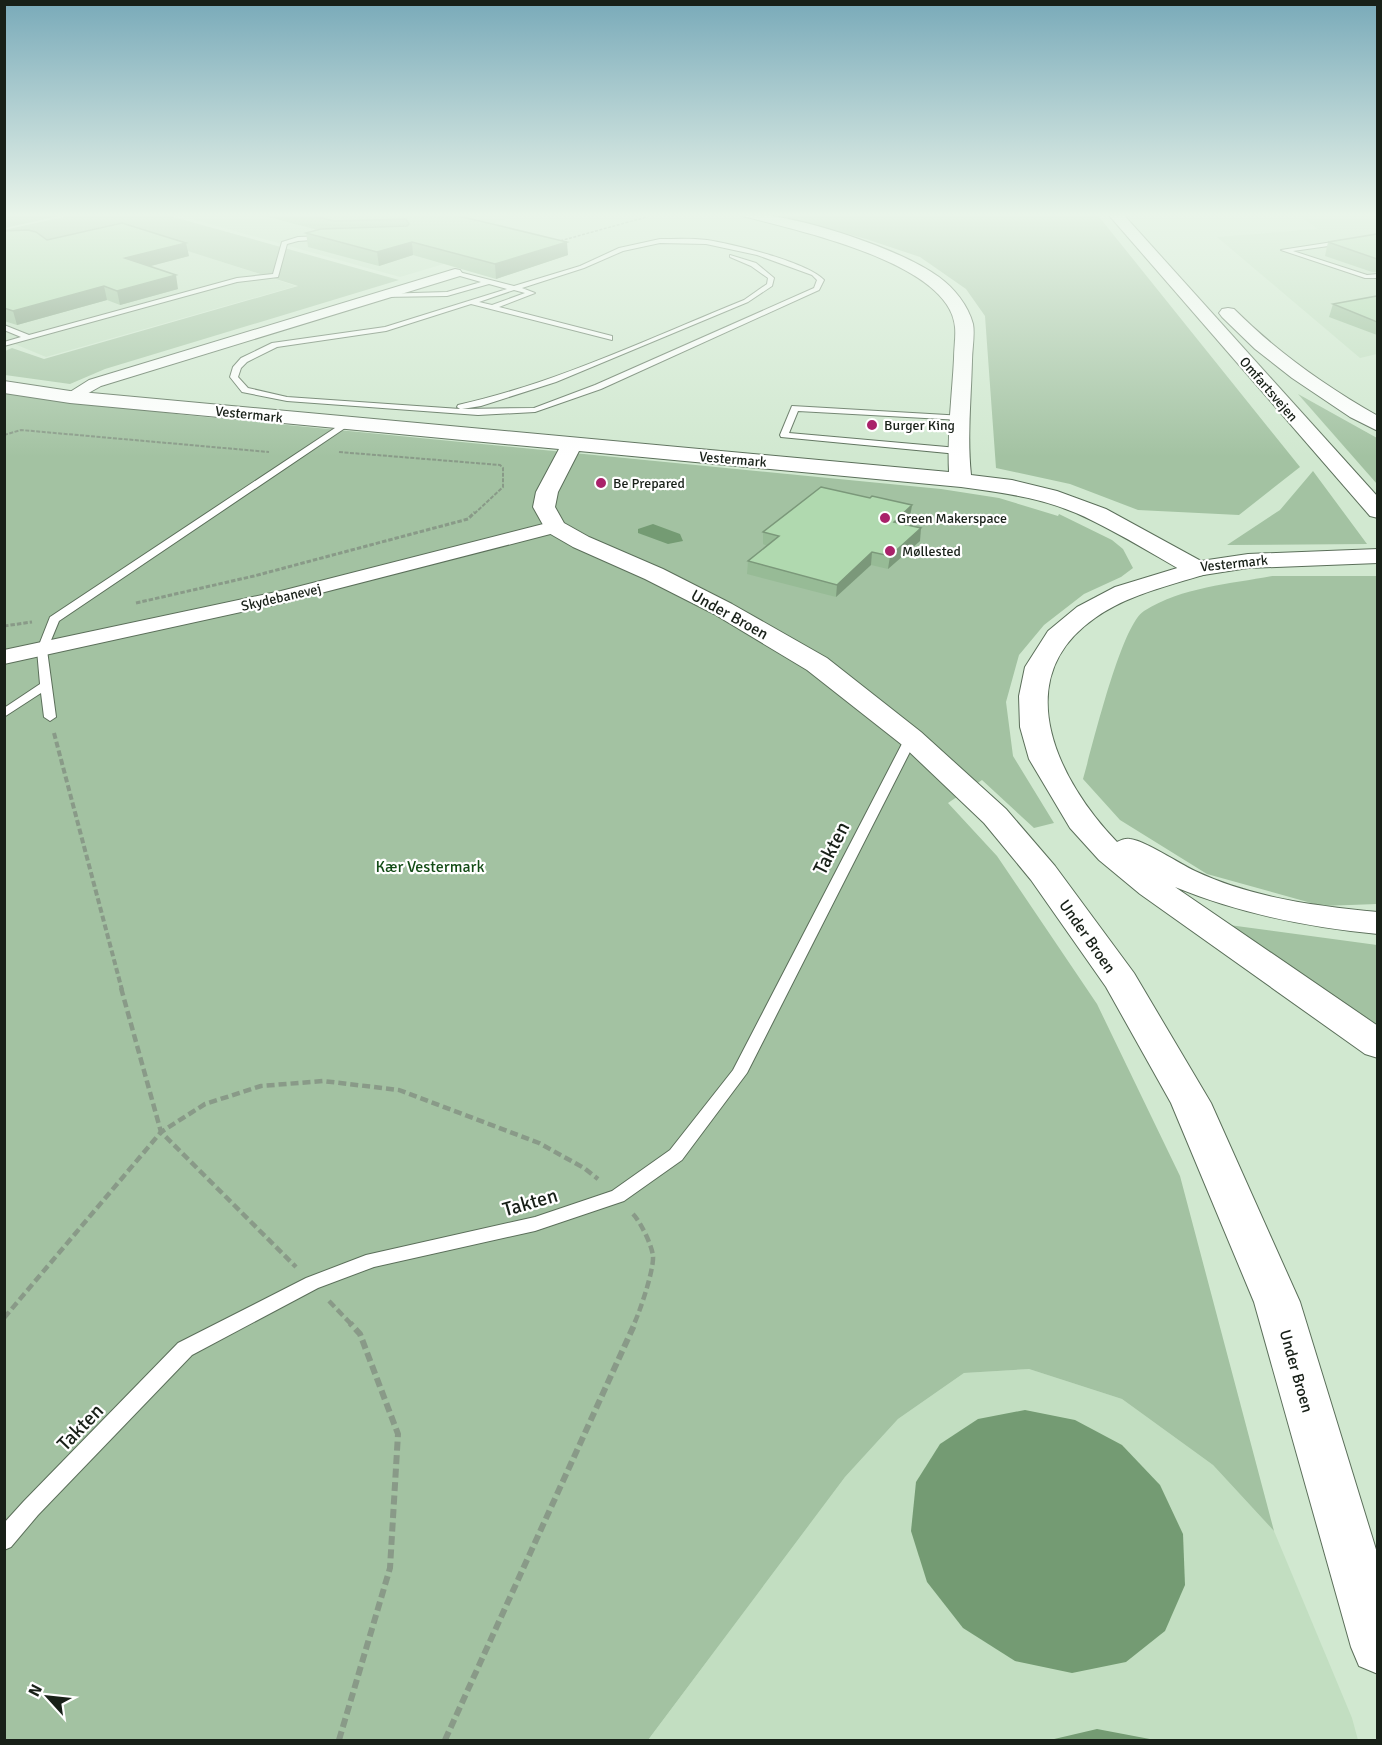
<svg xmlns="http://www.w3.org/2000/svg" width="1382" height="1745" viewBox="0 0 1382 1745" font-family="Signika,sans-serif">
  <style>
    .built { fill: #c2dec1 }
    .green { fill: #a3c2a2 }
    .water { fill: #749b73 }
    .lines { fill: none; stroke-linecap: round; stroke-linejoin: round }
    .service-casing { stroke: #5b6f5a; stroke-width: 2 }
    .minor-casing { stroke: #5b6f5a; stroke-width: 2 }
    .tertiary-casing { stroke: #5b6f5a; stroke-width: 2 }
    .trunk-casing { stroke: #5b6f5a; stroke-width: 2 }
    .path-far5 { stroke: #899a88; stroke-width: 1.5; stroke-dasharray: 3 1.5; stroke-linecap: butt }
    .path-far4 { stroke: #899a88; stroke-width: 2; stroke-dasharray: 4 1.5; stroke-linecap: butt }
    .path-far3 { stroke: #899a88; stroke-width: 3; stroke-dasharray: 4.5 2; stroke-linecap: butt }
    .path-far2 { stroke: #899a88; stroke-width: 4; stroke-dasharray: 6 3; stroke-linecap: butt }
    .path-far1 { stroke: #899a88; stroke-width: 4.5; stroke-dasharray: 8 4; stroke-linecap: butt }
    .path { stroke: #899a88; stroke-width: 6; stroke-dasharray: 9 4.5; stroke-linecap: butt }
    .service { fill: #fff; fill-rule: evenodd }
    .minor { fill: #fff; fill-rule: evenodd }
    .tertiary { fill: #fff; fill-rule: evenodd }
    .trunk { fill: #fff; fill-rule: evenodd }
    .wall { fill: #97bb96 }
    .shaded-wall { fill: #7b987a }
    .building { fill: #b0d9af; stroke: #7b987a; stroke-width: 1.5 }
    .poi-dot { fill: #a9226a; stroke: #fff; stroke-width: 2 }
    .labels { text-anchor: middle; stroke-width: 4.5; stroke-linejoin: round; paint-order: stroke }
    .far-street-label { font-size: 14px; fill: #182018; stroke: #fff }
    .far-poi-label { font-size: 14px; fill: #182018; stroke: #fff; text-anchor: start }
    .street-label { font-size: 16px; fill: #182018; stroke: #fff }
    .park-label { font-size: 16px; fill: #134c16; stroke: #fff }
    .near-street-label { font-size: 20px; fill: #182018; stroke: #fff }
  </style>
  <rect width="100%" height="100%" fill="#d1e8d0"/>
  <!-- built -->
  <g class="built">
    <polygon points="170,213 514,213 514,216 494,223 541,235 400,277"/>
    <polygon points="1295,213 1377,213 1377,354 1360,358 1217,237 1318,229"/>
    <polygon points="116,227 296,286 46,357 5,340 4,242"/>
    <polygon points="1029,1369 1122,1399 1213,1465 1274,1531 1352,1718 1358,1740 648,1740 845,1477 898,1419 964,1373"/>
  </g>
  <!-- green -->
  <g class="green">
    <polygon points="4,213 72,213 5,228"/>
    <polygon points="82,213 159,213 399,280 105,369 70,384 5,375 5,351 12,348 44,359 298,286 112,227 42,244 5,243 4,230"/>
    <polygon points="770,213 1096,213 1300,467 1239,515 1138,510 1070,484 996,468 985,316 966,289 920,257 866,239"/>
    <polygon points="5,393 185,415 941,489 999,498 1058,516 1059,514 1112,540 1123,549 1133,568 1121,577 1084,594 1044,625 1019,655 1006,702 1013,756 1054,823 1034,828 982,780 948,803 997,856 1097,1004 1180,1176 1274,1531 1213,1465 1122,1399 1029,1369 964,1373 898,1419 845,1477 648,1740 5,1740"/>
    <polygon points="1298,394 1377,438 1377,484"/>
    <polygon points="1313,471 1367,544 1227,545 1280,510"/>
    <path d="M1272 576H1377V904L1322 906 1207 874 1120 820 1083 779C1092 748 1121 625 1144 611 1182 587 1230 584 1272 576Z"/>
    <polygon points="1229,925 1377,945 1377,1027"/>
  </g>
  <!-- water -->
  <g class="water">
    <polygon points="653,524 680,534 683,541 668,544 638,533 638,529"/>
    <polygon points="1025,1410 1075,1420 1122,1445 1160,1485 1183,1534 1185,1585 1165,1631 1126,1662 1072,1673 1015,1661 963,1628 927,1582 911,1531 916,1482 940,1444 978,1419"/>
    <polygon points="1097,1729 1155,1740 1050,1740"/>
  </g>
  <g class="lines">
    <!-- service casing -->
    <g class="service-casing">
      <g id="service">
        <polygon points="1378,235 1378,239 1293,251 1367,275 1378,274 1378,278 1365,278 1281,250"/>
        <polygon points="324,236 326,239 298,241 287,244 278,277 237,282 4,346 4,342 21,337 4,330 4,325 29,335 237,278 273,274 282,242 298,237"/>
        <path d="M660 239C675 239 691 238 707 240 733 244 807 262 824 280L819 290 601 389 535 412 478 415 287 401 242 392 230 377 233 367 241 358 272 343 385 327 507 289 489 284 447 296 382 297 380 294 447 292 481 282 453 274 455 271 514 286 580 266 619 248ZM660 243 706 244 757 255 812 275 817 280 814 288 595 385 534 408 462 409 481 406 556 382 748 302 772 286 774 278 756 263 730 255V257L751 266 768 278 767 284 744 300C650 338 557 383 458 405L457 407 460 409 287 397 248 388 238 377 241 368 247 362 277 347 386 331 471 304 612 340V336L499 307 535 293 522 288 584 268 623 251ZM514 290 525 293 492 305 479 302Z"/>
        <polygon points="792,406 964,416 964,420 961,420 798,411 789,433 958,448 962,451 958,454 781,437 780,435"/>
        <polygon points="344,422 351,424 59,621 47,650 56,717 50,721 44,717 41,693 4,717 4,708 40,684 37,650 50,617"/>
        <polygon points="911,734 917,738 747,1073 682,1160 624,1201 535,1231 374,1267 318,1288 192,1355 38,1515 11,1547 4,1550 4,1523 24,1501 178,1343 306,1278 366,1255 535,1217 612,1191 670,1150 733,1070 905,738"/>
      </g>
    </g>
    <!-- minor casing -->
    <g class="minor-casing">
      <g id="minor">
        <polygon points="455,269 460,270 462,273 460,276 101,386 76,400 64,400 62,397 89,380"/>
        <polygon points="555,521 562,523 565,527 562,531 282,603 4,664 4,650 281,591"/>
      </g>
    </g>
    <!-- tertiary casing -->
    <g class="tertiary-casing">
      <path id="tertiary" d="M741 213C792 213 897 247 939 277 954 288 968 305 973 324 975 335 972 349 972 361 971 399 967 437 971 475L1012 480 1057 491 1106 509 1201 561 1248 554 1378 549V563L1248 568 1197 576 1188 574C1156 556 1124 536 1091 520 1050 499 1006 493 961 487L579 451 558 492 555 507 564 523 589 537 663 569 732 604 827 658 921 732 1006 809 1055 866 1134 973 1211 1103 1300 1302 1378 1556V1674L1359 1666 1351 1647 1254 1302 1171 1103 1106 987 1031 880 984 823 901 744 807 670 714 614 645 579 573 547 547 532 533 507 536 492 559 449 70 403 4 393V381L70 391 949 472C947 434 952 397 954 359 954 348 956 337 955 327 950 262 794 230 743 216Z"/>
    </g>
    <!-- trunk casing -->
    <g class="trunk-casing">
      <g id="trunk">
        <polygon points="1107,213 1122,213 1378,497 1378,518 1370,516"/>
        <path d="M1228 308 1234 309C1277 352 1325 386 1378 416V431L1350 417 1292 378 1255 349 1222 317 1219 313 1222 309Z"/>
        <path d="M1197 562 1206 564 1209 569 1206 574C1168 586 1127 595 1095 618 1007 679 1058 781 1117 842 1121 840 1126 838 1130 839 1144 840 1180 864 1195 871 1252 898 1316 906 1378 912V934C1307 927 1241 914 1175 887L1378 1026V1058L1365 1054 1140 894 1099 860 1070 828 1029 759 1020 727 1019 696 1025 667 1048 631 1077 607 1115 587Z"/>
      </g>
    </g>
    <!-- path-far5 -->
    <polyline class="path-far5" points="556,242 661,213"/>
    <!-- path-far4 -->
    <g class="path-far4">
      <polyline points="4,435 21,430 269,452"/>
      <polyline points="339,452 500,465 503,468 503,487 474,514"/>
    </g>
    <!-- path-far3 -->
    <g class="path-far3">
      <polyline points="136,603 254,576 468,519 475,512"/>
      <polyline points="4,626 32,622"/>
    </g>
    <!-- path-far2 -->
    <polyline class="path-far2" points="54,733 122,990"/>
    <!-- path-far1 -->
    <g class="path-far1">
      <polyline points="121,988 161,1132 296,1267"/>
      <path d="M633 1214C640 1221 652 1245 653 1256 654 1270 640 1311 634 1324"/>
      <polyline points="329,1301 351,1324"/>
      <polyline points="4,1318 161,1132 205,1104 261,1086 323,1081 399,1090 539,1143 584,1168 598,1179"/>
    </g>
    <!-- path -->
    <g class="path">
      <polyline points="339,1740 390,1568 398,1434 360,1334 350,1323"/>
      <polyline points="445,1740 635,1323"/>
    </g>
    <!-- service -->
    <use href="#service" class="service"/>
    <!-- minor -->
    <use href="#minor" class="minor"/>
    <!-- tertiary -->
    <use href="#tertiary" class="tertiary"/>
    <!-- trunk -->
    <use href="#trunk" class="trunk"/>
  </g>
  <!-- wall -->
  <g class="wall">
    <polygon points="268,213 446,213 568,255 496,279 413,255 379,266 308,247 306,233 318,230 268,217"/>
    <polygon points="4,231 47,240 189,256 150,266 178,289 120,305 107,300 17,325 4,321"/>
    <polygon points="1377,234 1377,272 1372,272 1325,256 1328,242"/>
    <polygon points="1377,296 1377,335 1329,317 1333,304"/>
    <polygon points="870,498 912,505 910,517 903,524 920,541 888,569 871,565 836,597 747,574 748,561 767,546 763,544 763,532"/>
  </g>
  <!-- shaded-wall -->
  <g class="shaded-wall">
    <polygon points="412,242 413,255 379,266 377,252"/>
    <polygon points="567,242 568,255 496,279 495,264"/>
    <polygon points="186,243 189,256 128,272 125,258"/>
    <polygon points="176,275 178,289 120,305 117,291"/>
    <polygon points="104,286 107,300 17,325 13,311"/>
    <polygon points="912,505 910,517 893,534 894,522"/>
    <polygon points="921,528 920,541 888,569 890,556"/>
    <polygon points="872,552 871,565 836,597 837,585"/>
  </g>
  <!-- building -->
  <g class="building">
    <polygon points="302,213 446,213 567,242 495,264 412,242 377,252 306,233 321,229 407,226 409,224 406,219 334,221"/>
    <polygon points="122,223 186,243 125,258 176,275 117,291 104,286 13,311 4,308 4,231 28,230 36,232 47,240"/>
    <polygon points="1377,234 1377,259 1328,242"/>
    <polygon points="1377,296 1377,322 1333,304"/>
    <polygon points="821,487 870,498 872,496 912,505 894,522 921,528 890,556 872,552 837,585 748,561 779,536 763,532"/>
  </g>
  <!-- sky -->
  <linearGradient id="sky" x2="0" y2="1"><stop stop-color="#79aab9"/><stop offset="0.47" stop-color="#eaf5ea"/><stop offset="1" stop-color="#eaf5ea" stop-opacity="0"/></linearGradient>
  <rect width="1382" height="457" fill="url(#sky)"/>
  <!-- markers -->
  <g class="poi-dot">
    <circle cx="872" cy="425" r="6"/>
    <circle cx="601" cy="483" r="6"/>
    <circle cx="885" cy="518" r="6"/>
    <circle cx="890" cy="551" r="6"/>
  </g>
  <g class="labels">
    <!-- far-street labels -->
    <g class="far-street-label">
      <text transform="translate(1269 389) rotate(49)" y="5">Omfartsvejen</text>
      <text transform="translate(249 414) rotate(6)" y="5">Vestermark</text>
      <text transform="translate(733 459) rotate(5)" y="5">Vestermark</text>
      <text transform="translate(1234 563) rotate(-6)" y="5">Vestermark</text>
      <text transform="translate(281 597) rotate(-13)" y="5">Skydebanevej</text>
    </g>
    <!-- far-poi labels -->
    <g class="far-poi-label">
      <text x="884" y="430">Burger King</text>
      <text x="613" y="488">Be Prepared</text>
      <text x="897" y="523">Green Makerspace</text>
      <text x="902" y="556">Møllested</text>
    </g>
    <!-- street labels -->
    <g class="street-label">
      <text transform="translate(730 614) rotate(29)" y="6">Under Broen</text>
      <text transform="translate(1088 936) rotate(55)" y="6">Under Broen</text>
      <text transform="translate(1297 1371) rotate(74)" y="6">Under Broen</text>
    </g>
    <!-- park labels -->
    <g class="park-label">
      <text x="430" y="872">Kær Vestermark</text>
    </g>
    <!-- near-street labels -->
    <g class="near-street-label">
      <text transform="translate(831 848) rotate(-63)" y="7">Takten</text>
      <text transform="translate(530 1202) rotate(-16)" y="7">Takten</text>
      <text transform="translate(80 1427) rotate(-46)" y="7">Takten</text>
    </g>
  </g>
  <!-- border -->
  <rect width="1382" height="1745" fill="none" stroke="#182018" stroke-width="12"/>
  <!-- north arrow -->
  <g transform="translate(48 1697) rotate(297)" stroke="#ffffff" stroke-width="4.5" paint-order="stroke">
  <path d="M0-4.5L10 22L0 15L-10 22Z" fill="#182018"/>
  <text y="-9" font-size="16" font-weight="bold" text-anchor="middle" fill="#182018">N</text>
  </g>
</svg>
